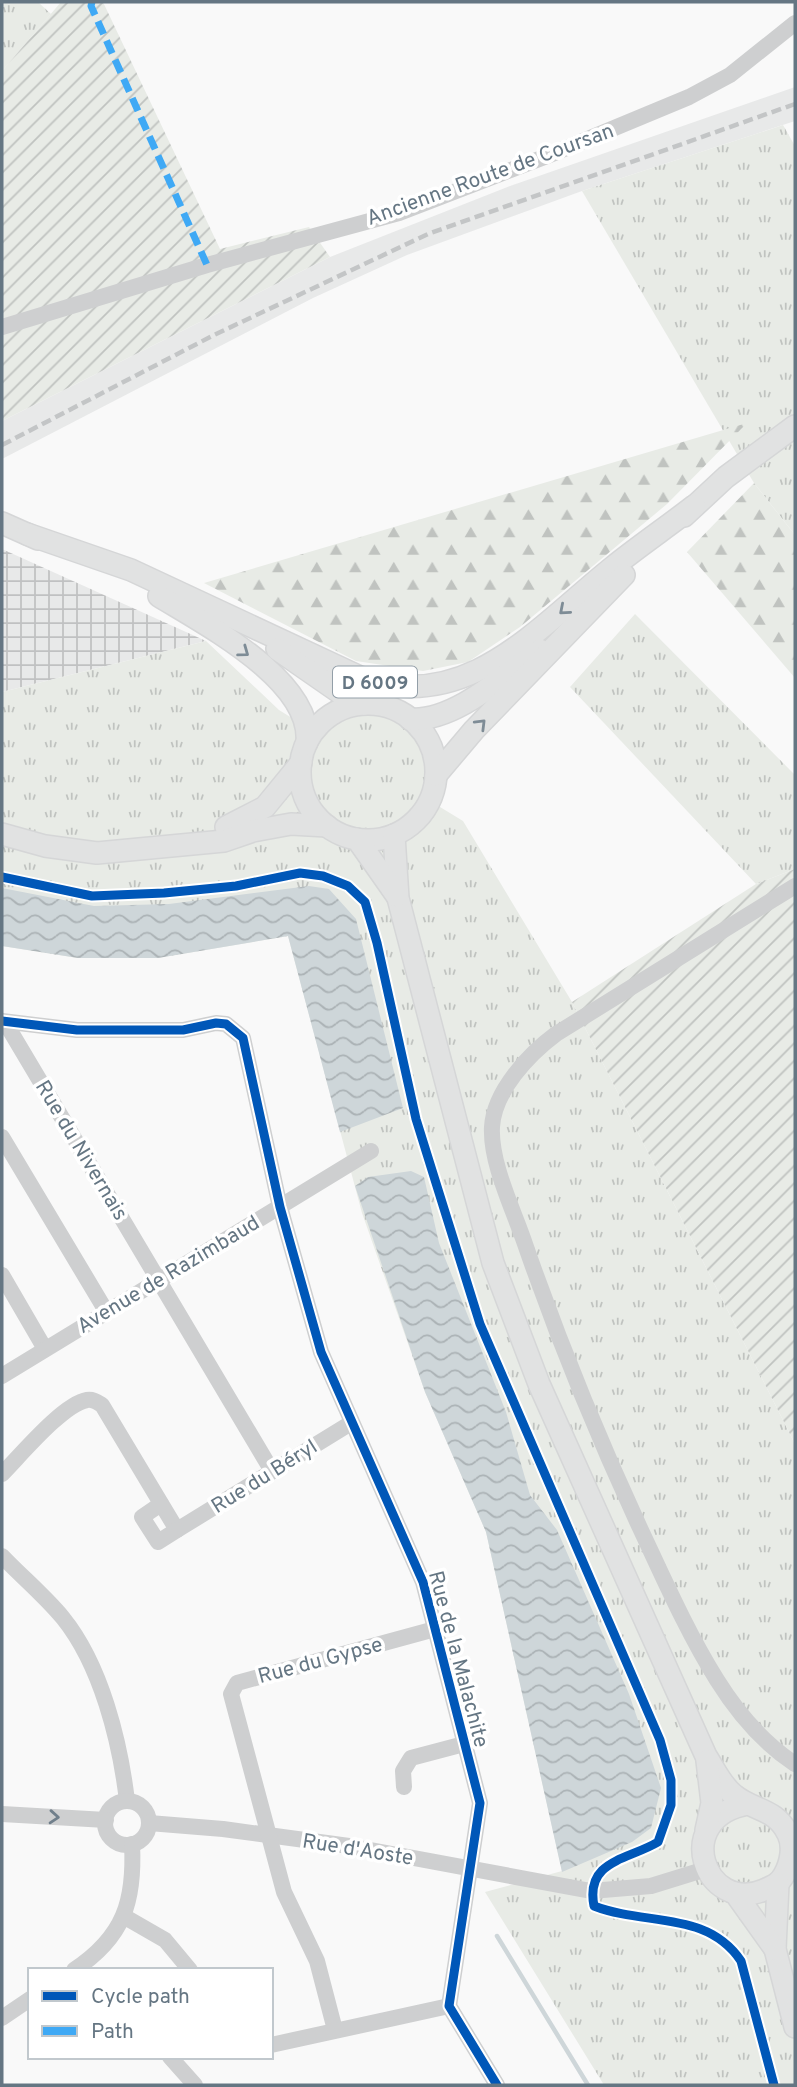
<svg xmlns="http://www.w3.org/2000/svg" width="797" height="2087" viewBox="0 0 797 2087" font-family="Overpass,sans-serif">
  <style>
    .built { fill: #e8e9e9 }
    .industrial { fill: url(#industrial-grid) }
    .grass { fill: url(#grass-tufts) }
    .forest { fill: url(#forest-firs) }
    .garden { fill: url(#garden-furrows) }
    .water { fill: url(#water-waves) }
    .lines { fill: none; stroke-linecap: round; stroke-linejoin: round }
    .stream { stroke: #ced6d9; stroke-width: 4.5 }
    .major-casing { stroke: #d5d6d7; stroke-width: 24 }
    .minor { stroke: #cecfd0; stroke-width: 16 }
    .major { stroke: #e1e2e2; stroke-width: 21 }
    .rail { stroke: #c3c5c6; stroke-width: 4.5; stroke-dasharray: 10 5; stroke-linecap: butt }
    .quiet { stroke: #3fa9f5; stroke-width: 7; stroke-dasharray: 14 7; stroke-linecap: butt }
    .cycleway-casing { stroke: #fff; stroke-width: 13 }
    .cycleway { stroke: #0057b8; stroke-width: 9 }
    .oneway { stroke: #7e8c96 }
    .oneway2 { stroke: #707f8b }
    .labels { text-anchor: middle; stroke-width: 7; stroke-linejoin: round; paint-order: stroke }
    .shield { fill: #fff; stroke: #939fa8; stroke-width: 2 }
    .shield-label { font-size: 19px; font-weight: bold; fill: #657683 }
    .street-label { font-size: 21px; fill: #657683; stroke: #fff }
  </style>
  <defs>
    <pattern id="industrial-grid" width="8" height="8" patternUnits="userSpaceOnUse" patternTransform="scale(1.75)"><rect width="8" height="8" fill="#e8e9e9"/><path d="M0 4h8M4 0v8" fill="none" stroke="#c0c1c2"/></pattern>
    <pattern id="grass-tufts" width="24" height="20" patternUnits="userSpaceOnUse" patternTransform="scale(1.75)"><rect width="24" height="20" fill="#e8ebe6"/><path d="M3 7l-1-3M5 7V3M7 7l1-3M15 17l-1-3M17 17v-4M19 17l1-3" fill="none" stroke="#c0c3c0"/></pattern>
    <pattern id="forest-firs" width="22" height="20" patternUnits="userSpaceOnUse" patternTransform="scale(1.75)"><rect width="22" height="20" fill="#e8ebe6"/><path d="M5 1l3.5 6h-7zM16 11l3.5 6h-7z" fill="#c0c3c0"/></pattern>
    <pattern id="garden-furrows" width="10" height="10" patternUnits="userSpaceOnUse" patternTransform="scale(1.75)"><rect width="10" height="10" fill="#e8ebe6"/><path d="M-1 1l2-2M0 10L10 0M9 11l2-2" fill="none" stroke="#c0c3c0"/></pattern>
    <pattern id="water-waves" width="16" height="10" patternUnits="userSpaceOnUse" patternTransform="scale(1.75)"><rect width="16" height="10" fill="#ced6d9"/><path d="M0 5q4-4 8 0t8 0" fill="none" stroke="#abb2b5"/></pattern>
  </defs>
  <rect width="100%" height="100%" fill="#f9f9f9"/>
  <!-- built -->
  <polygon class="built" points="795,87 795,121 582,191 407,255 313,298 2,459 2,421 330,257 510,186"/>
  <!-- industrial -->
  <polygon class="industrial" points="2,549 206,641 2,692"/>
  <!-- grass -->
  <g class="grass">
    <polygon points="2,2 38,2 51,14 2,71"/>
    <polygon points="783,125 795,146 795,535 754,483 582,191"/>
    <polygon points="635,614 795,775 795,869 756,884 570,687"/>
    <path d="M206 641 279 710 321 736C370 688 449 730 422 796L463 821 572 1002 795 1444V2085H604L485 1892 562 1871 486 1532 425 1392 362 1213 288 936 158 958H78L2 946V692Z"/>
  </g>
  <!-- forest -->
  <g class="forest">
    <polygon points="747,423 667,504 520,627 468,662 423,671 356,661 204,583"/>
    <polygon points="754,483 795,535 795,678 687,552"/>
  </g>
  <!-- garden -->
  <g class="garden">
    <polygon points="61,2 103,2 220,249 309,227 330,257 2,421 2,71"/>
    <polygon points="795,869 795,1444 572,1002 756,884"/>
  </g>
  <!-- water -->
  <g class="water">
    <polygon points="309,886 329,889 356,919 403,1108 340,1132 288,936 158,958 78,958 2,946 2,888 94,906 169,904"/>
    <polygon points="411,1171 424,1177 439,1243 506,1412 530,1495 557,1530 629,1694 661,1788 651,1828 632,1842 562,1872 486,1532 425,1392 355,1186 368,1177"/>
  </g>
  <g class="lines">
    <!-- stream -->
    <polyline class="stream" points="497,1936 588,2085"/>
    <!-- major casing -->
    <g class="major-casing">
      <g id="major">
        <polyline points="684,516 726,477 795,426"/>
        <polyline points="2,523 38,539"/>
        <path d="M27 534 131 570 360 677C466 716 538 627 613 567 639 546 667 527 694 506"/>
        <path d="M159 596C206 625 312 680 307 742"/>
        <polyline points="277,649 339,692 364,704"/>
        <circle cx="368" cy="772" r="68"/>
        <path d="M410 719C455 722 504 675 540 650"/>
        <polyline points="436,775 474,730 624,575"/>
        <polyline points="226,827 265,807 301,763"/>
        <polyline points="2,834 45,846 97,853 224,841 253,831 291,824 327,826"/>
        <path d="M394 835 398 898 493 1263 539 1384 706 1756C714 1768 722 1786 734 1795 753 1811 776 1808 788 1834 794 1846 791 1863 784 1875 779 1884 773 1886 764 1890 705 1915 670 1818 748 1804"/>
        <polyline points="357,839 397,896"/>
        <polyline points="706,1830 712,1803 707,1761"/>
        <polyline points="778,1884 775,1949 795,2027"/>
        <polyline points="735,1893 775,1949"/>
      </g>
    </g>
    <!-- minor -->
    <g class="minor">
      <polyline points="2,327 207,265 399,213 547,156 689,97 730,75 795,23"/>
      <path d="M795 886 556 1034C529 1054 494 1091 492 1127 490 1163 514 1211 525 1244 559 1342 597 1435 640 1528 664 1579 687 1632 717 1680 737 1712 763 1743 795 1764"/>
      <polyline points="2,1021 77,1030 183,1030 216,1023 226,1024 243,1038 280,1207 321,1352 423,1582 480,1803 449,2006 497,2085"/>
      <polyline points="5,1022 272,1471"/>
      <polyline points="2,1137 106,1311"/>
      <polyline points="2,1275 45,1349"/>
      <polyline points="2,1376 371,1151"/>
      <path d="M2 1474C20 1456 63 1404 87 1400 93 1399 97 1402 102 1405L177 1530 351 1423"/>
      <polyline points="161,1504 142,1517 158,1542 177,1530"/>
      <path d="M2 1556C22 1577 45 1596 63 1618 101 1665 120 1741 127 1801"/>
      <polyline points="404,1787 403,1771 411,1758 464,1744"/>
      <circle cx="127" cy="1823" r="22"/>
      <polyline points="2,1814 106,1820"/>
      <polyline points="149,1823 223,1829 349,1846 591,1891 651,1886 706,1869"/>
      <polyline points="125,1917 165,1940 190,1970"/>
      <path d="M74 1970C124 1937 135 1901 132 1844"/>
      <polyline points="2,2018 30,1999"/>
      <polyline points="335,2030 317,1961 284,1892 231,1694 237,1683 435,1629"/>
      <polyline points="271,2045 449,2006"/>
      <polyline points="170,2057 195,2085"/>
    </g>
    <!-- major -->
    <use href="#major" class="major"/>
    <!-- rail -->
    <polyline class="rail" points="2,445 214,335 428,234 795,104"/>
    <!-- quiet -->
    <polyline class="quiet" points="92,2 91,6 207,265"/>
    <!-- cycleway casing -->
    <g class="cycleway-casing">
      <g id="cycleway">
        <path d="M2 877 92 896 164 893 236 886 300 873 323 876 348 886 365 902 377 943 416 1119 480 1324 660 1740 671 1780V1805L658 1842C628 1860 585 1860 594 1906 645 1926 707 1910 741 1961L774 2085"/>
        <polyline points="2,1021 77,1030 183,1030 216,1023 226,1024 243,1038 280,1207 321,1352 423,1582 480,1803 449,2006 497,2085"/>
      </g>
    </g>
    <!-- cycleway -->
    <use href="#cycleway" class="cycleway"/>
  </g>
  <!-- one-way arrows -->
  <defs><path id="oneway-chevron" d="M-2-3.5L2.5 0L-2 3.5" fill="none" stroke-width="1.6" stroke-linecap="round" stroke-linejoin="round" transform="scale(1.75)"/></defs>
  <g class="oneway">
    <use href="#oneway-chevron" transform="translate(564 610) rotate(139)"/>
    <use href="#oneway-chevron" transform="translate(244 652) rotate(36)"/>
    <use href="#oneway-chevron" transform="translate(481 724) rotate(-45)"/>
  </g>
  <use class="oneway2" href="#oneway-chevron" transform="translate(54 1817) rotate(4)"/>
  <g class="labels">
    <!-- shield labels -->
    <rect class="shield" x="333" y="666.5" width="84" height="31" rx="5"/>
    <g class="shield-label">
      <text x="375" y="689">D 6009</text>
    </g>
    <!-- street labels -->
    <g class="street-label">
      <text transform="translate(490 174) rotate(-20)" y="7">Ancienne Route de Coursan</text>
      <text transform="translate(82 1150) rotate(59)" y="7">Rue du Nivernais</text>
      <text transform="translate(168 1274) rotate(-31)" y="7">Avenue de Razimbaud</text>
      <text transform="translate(264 1476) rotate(-32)" y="7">Rue du Béryl</text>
      <text transform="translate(459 1659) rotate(75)" y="7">Rue de la Malachite</text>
      <text transform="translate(320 1660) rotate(-15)" y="7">Rue du Gypse</text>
      <text transform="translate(358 1849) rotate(9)" y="7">Rue d'Aoste</text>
    </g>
  </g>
  <!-- border -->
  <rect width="797" height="2087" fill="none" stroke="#657683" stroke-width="7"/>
  <!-- legend -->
  <rect x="28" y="1968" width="245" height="91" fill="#ffffff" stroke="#c1c8cd" stroke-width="2"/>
  <rect x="42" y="1991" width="35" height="10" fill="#0057b8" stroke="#c1c8cd" stroke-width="2"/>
  <text x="91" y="2003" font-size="21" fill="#657683">Cycle path</text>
  <rect x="42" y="2026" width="35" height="10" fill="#3fa9f5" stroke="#c1c8cd" stroke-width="2"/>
  <text x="91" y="2038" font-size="21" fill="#657683">Path</text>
</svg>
